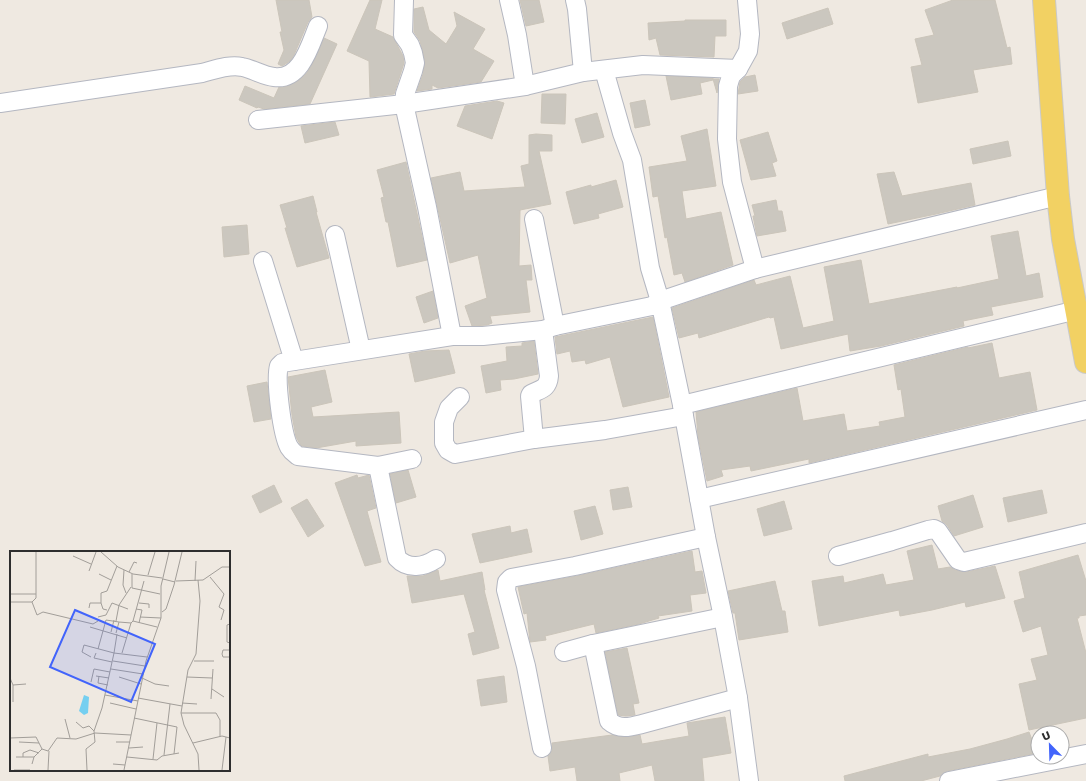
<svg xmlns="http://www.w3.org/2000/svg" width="1086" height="781" viewBox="0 0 1086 781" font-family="Rubik,sans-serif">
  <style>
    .building { fill: #cbc7bf; stroke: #cbc5ba }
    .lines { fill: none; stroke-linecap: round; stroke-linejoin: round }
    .street-casing { stroke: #b4b7c1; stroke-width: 20 }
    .primary-casing { stroke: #c9c9c9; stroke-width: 24 }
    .street { stroke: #fff; stroke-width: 18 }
    .primary { stroke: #f2d163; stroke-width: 22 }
    .inset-road { fill: none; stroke: #a29e99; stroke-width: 1 }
    .view { fill: #4264fb; fill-opacity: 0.15; stroke: #4264fb; stroke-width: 2 }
    .inset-edge { fill: none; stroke: #2e2e2e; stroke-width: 2 }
  </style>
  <rect width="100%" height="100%" fill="#efe9e1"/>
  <!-- building -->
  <g class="building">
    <polygon points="276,0 309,0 312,17 308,22 294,55 290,61 282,66 278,64 284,50 280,32 282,32"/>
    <polygon points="370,0 382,0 375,29 393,37 403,56 404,63 394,94 370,97 369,61 347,51"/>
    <polygon points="520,0 539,0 544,22 526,26"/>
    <polygon points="953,0 995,0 1007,48 1010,47 1012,64 973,70 978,92 918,103 911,67 922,65 915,39 934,35 925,10"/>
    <polygon points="423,7 429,30 446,44 457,26 454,12 485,29 473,49 494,61 481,82 438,88 432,85 432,89 417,91 423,74 425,61 420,41 414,32 414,9"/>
    <polygon points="828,8 833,24 787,39 782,23"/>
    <polygon points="685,20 726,20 726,36 715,36 714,57 660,55 656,38 649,40 648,23 685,21"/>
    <polygon points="324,38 337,44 310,104 264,109 258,107 257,108 239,100 245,86 274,98 279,87 287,86 298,81 306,74 312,65"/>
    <polygon points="755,75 758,91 738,94 740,82 745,77"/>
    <polygon points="666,76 713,78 713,80 700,83 702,94 671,100"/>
    <polygon points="713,79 719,79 717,93"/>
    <polygon points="542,94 566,94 565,124 541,123"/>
    <polygon points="645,100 650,125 635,128 630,103"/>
    <polygon points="497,101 504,103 492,139 457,126 465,106"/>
    <polygon points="597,113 604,137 582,143 575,119"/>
    <polygon points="335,122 339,135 305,143 301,126"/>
    <polygon points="707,129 716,186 682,191 686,219 721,212 733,265 685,282 682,273 674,275 667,237 665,238 658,196 653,197 649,167 687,161 681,136"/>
    <polygon points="768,132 777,161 772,163 776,176 751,180 740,140"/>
    <polygon points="536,134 552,135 552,151 539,151 551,204 520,210 519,266 531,265 532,280 526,280 530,312 490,316 492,323 487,325 472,326 465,306 487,298 478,255 450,263 431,178 460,172 464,191 525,187 521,166 529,164 529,135"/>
    <polygon points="1008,141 1011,156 973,164 970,149"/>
    <polygon points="406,162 427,260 397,267 388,222 386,222 381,198 384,197 377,170"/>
    <polygon points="894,172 902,196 971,183 975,205 936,214 888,224 877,174"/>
    <polygon points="616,180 623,207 598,214 599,218 574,224 566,192 591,185 591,187"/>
    <polygon points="313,196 317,212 316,212 329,258 297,267 285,228 287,228 280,205"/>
    <polygon points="776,200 778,211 782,211 786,231 757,236 753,216 755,216 752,205"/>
    <polygon points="247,225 249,254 224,257 222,227"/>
    <polygon points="1018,231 1026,276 1039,273 1043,297 991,307 993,315 963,321 964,326 881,346 850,351 848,334 781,349 774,317 770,318 769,317 699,338 698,333 679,338 672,308 754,280 756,285 790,276 803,328 834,321 824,267 861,260 869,304 957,287 957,288 999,279 991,236"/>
    <polygon points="433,291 438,318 424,323 416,297"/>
    <polygon points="653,317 669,397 623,407 610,357 586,364 585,360 572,362 570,351 557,354 555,337"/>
    <polygon points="534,341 538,374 514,379 500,380 501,390 486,393 481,366 507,361 506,347 522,346 522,343"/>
    <polygon points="992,343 999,378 1030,372 1037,410 809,463 809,459 751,471 750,466 721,470 723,476 707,481 698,436 696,412 797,388 803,421 844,414 847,431 880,426 879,422 905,417 901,389 898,390 894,365 968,347 968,348"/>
    <polygon points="449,350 455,373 415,382 409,354 425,351"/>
    <polygon points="325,370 332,402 311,407 313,417 399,412 401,443 356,446 356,441 316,448 302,446 300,444 296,437 292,415 288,377"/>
    <polygon points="267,382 271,419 254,422 247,386"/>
    <polygon points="408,470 416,497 396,503 390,474"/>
    <polygon points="357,475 358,478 369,475 376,508 367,511 381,562 365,566 335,483"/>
    <polygon points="274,485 282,502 260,513 252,496"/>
    <polygon points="628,487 632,507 613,510 610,490"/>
    <polygon points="1042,490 1047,513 1008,522 1003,498"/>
    <polygon points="973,495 983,527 954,536 947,525 942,521 938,506"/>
    <polygon points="307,499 324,526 308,537 291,508"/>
    <polygon points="784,501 792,529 764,536 757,509"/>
    <polygon points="595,506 603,534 581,540 574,511"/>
    <polygon points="510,526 511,533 527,529 532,552 480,563 472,534"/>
    <polygon points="932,545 938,569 950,567 955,570 966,572 995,566 1005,598 966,607 965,602 932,610 900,616 899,610 819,626 812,581 843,576 844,583 883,574 886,585 914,580 907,551"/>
    <polygon points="692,551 695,572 702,571 706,593 690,595 692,611 658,616 659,618 639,624 596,633 594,624 545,636 546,640 530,642 527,613 524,614 518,587 577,576"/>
    <polygon points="1078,555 1086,581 1086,615 1079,616 1079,618 1077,618 1086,653 1086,718 1029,730 1019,684 1037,680 1031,659 1048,655 1041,626 1023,632 1014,601 1025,598 1019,572"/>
    <polygon points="438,570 440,581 482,572 485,590 484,590 499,648 473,655 468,634 475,632 464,594 412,603 407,576 423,576"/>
    <polygon points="775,581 782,611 785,611 788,632 739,640 735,613 733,613 728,591"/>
    <polygon points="627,648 639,703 633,704 635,715 625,716 618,715 605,652"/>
    <polygon points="504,676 507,702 481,706 477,680"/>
    <polygon points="725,717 731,753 702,758 704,781 655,781 652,765 619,773 620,781 577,781 575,767 550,771 548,756 552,751 552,743 612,735 625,737 640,735 642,744 689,736 687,723"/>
    <polygon points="1029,732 1037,753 947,771 940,776 921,781 845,781 844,776 928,754 928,757 970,749 1007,739"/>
  </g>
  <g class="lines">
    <!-- street casing -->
    <g class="street-casing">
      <g id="street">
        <polyline points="404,0 403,35 410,45 413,53 415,63 413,71 405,94 404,104 427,207 452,336"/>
        <polyline points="509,0 517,35 525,86"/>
        <polyline points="575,0 577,9 583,72"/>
        <polyline points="747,0 750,34 748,51 738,69 731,76 728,86 727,139 732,182 755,269"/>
        <polyline points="604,70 622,133 632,160 650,268 660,301 755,269 1058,196"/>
        <path d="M0 103 202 73C214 70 229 64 242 67 253 69 263 76 274 77 301 81 310 45 318 26"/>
        <polyline points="258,120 404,104 525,86 583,72 643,65 738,69"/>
        <polyline points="534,219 555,326"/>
        <polyline points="335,235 361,350"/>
        <polyline points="263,261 294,361"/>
        <polyline points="460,397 449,408 444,422 444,443 448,450 455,454 534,439 605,430 684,416"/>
        <polyline points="682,405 1077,310"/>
        <path d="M534 439 530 396 531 394C541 389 548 389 549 376L543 330"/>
        <path d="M412 459 378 466 298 456C294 453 292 452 289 447 282 434 275 380 279 366L282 363 288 362 452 336H483L543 330 555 326 652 306 660 301 682 405 706 537 723 617 738 698 749 781"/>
        <path d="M378 466 397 558C408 570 424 567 436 559"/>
        <polyline points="699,499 1086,410"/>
        <polyline points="838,556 892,541 928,530 934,529 938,531 958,560 964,562 1086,533"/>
        <path d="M593 644 609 721C619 730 630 727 642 724L738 698"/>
        <polyline points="564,652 593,644 723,617"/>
        <polyline points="542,748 526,666 506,590 507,582 511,578 575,566 706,537"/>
        <polyline points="949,781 1086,754"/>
      </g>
    </g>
    <!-- primary casing -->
    <g class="primary-casing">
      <polyline id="primary" points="1044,0 1058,196 1063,239 1086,362"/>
    </g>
    <!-- street -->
    <use href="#street" class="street"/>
    <!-- primary -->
    <use href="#primary" class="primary"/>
  </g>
  <!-- overview -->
  <g transform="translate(10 551)">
    <rect width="220" height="220" fill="#efe9e1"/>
    <path d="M74 144 79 146 78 162 74 164 69 160Z" fill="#75cff0"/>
    <path class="inset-road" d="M91 1 108 16 123 23 152 27M63 5 81 13M114 19 113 34 116 42M79 20 86 1M119 21 124 11 127 12M89 23 101 29M122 23V37L150 43M138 24 145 1M200 26 214 43 209 56 214 59 211 69M153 28 165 31M188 29 190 50 186 103 178 119 171 162 174 174 188 203 189 219M166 30 193 29 212 16H220M185 30 186 10M0 43H26V1M0 51H22L26 47V43M22 51 27 64 33 61 83 73 88 70M129 52 139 53V57M79 57 80 52H91M126 58 132 59 129 72M97 59 93 58 91 52V42L97 40 107 15M152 61 156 58 164 34 172 1M88 66 96 64 102 52 118 58M130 66 151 67M106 70 109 54 121 36M123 70 147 76M220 73 217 74V91L220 92M80 76 117 87M101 81 104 69M106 82 109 71 121 72 123 70 134 30M107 83 104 102 137 106M88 98 96 69 109 71M220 99H213L212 103 213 106H220M86 102 84 107 102 111M112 102 121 72M103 110 135 115M184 110H204M101 118 133 123M86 125 99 127M89 125 88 132 98 134M109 126 131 133M177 126 202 127M0 127 3 134 16 133M132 127 145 133 159 135M81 131 84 118 100 121M3 134V151M202 138 214 146M95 144 128 150M128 147 172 155M201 148 203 118M100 152 126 158M172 152 187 153M171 162H206L210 169V186M124 167 167 176 164 203M55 168 60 187M66 171 73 177 79 175 84 180M0 187 26 186 32 198 38 200 47 187 66 188 85 182 121 184M9 191 29 192M106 191H120M183 192 212 185 220 187M119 197 133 196M154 204 160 153M6 206H24M13 206V202L20 199 29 202M117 206 147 209 152 205 169 202M143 208 147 172M22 213 24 206 32 198M103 213 115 214M4 219H20M38 219 39 200M77 219 76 198 85 191 84 180 92 157 104 102 74 94 72 101 81 106M114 219 136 110 151 67V35L159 1M212 219 216 186"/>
    <path class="view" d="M65 59 145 93 121 151 40 116Z"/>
    <rect width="220" height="220" class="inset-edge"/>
  </g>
  <!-- north arrow -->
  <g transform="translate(1050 745) rotate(337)"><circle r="19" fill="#ffffff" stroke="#ababab"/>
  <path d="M0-3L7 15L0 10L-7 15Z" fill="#4264fb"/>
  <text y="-6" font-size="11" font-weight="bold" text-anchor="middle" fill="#2e2e2e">U</text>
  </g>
</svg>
